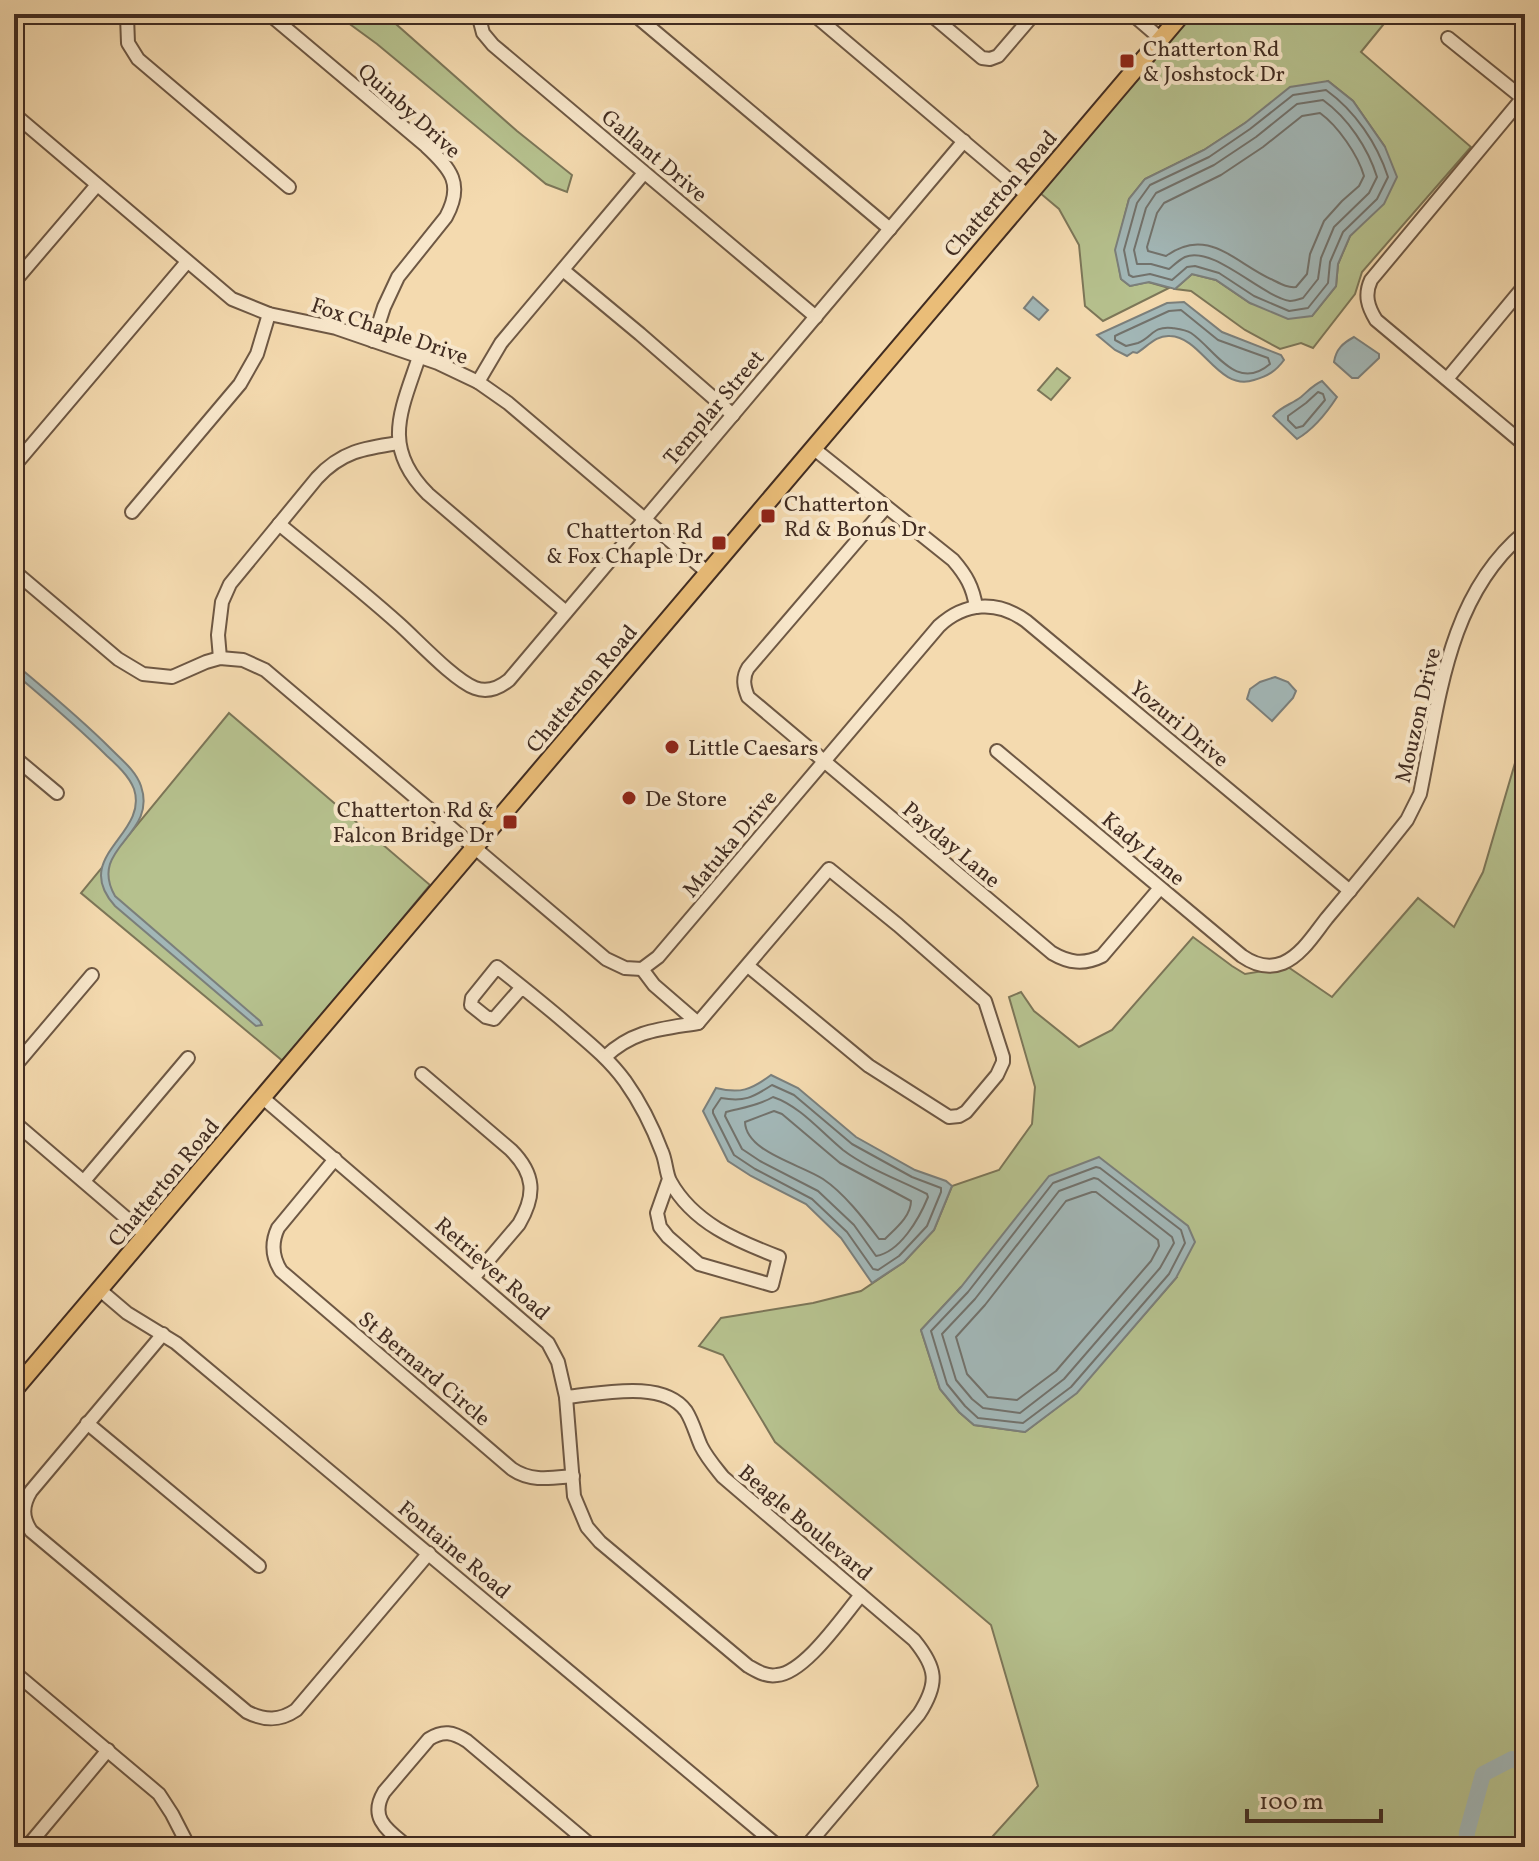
<svg xmlns="http://www.w3.org/2000/svg" width="1539" height="1861" viewBox="0 0 1539 1861" font-family="Vollkorn,serif">
  <style>
    .green { fill: #b6c18e; stroke: #7c7658; stroke-width: 2; fill-rule: evenodd }
    .water { fill: #a2b7b7; stroke: #7b7f7b; stroke-width: 2 }
    .lines { fill: none; stroke-linecap: round; stroke-linejoin: round }
    .shore { stroke: #72726c; stroke-width: 2 }
    .river { stroke: #a2b7b7; stroke-width: 16 }
    .minor-casing { stroke: #6e5844; stroke-width: 16 }
    .major-casing { stroke: #412c21; stroke-width: 20 }
    .minor { stroke: #f8e7cb; stroke-width: 12 }
    .major { stroke: #eabd78; stroke-width: 16 }
    .poi-dot { fill: #8f2418; stroke: #f8e7cb; stroke-width: 3 }
    .labels { text-anchor: middle; stroke-width: 8; stroke-linejoin: round; paint-order: stroke }
    .poi-label { font-size: 22px; fill: #412c21; stroke: #f8e7cb; text-anchor: start }
    .street-label { font-size: 22px; fill: #412c21; stroke: #f8e7cb }
  </style>
  <rect width="100%" height="100%" fill="#f4daaf"/>
  <filter id="stains"><feTurbulence type="fractalNoise" baseFrequency=".0025" numOctaves="4"/><feColorMatrix values="0 0 0 0 .2 0 0 0 0 .09 0 0 0 0 .02 0 0 0 .5 -.17"/></filter>
  <radialGradient id="worn" r=".72"><stop offset=".6" stop-color="#630" stop-opacity="0"/><stop offset="1" stop-color="#630" stop-opacity=".3"/></radialGradient>
  <!-- green -->
  <g class="green">
    <polygon points="336,14 390,14 388,17 517,131 572,175 567,192 546,184 377,44"/>
    <polygon points="1191,14 1293,14 1308,21 1357,14 1392,14 1361,52 1471,147 1362,272 1355,294 1313,348 1301,343 1280,349 1245,330 1191,291 1175,289 1192,274 1216,280 1250,303 1312,316 1336,286 1338,264 1350,236 1363,223 1385,147 1353,101 1328,81 1245,123 1204,150 1145,179 1129,199 1116,250 1121,279 1130,286 1148,282 1169,288 1103,321 1085,306 1079,245 1059,209 1040,193"/>
    <polygon points="1057,368 1070,378 1051,400 1038,390"/>
    <polygon points="229,713 430,885 284,1062 81,893"/>
    <path d="M1525 729V1847H983L1038 1786 991 1625 775 1442 723 1355 699 1346 721 1318 813 1303 861 1291 904 1262 934 1230 952 1186 999 1170 1032 1124 1035 1087 1009 997 1021 992 1034 1011 1079 1047 1112 1030 1193 937 1232 966 1245 974 1288 967 1332 997 1418 898 1454 927 1483 872ZM1176 1278 1076 1393 1025 1432 974 1425 959 1412 940 1389 921 1330 961 1287Z"/>
  </g>
  <!-- water -->
  <g class="water">
    <polygon points="1328,81 1353,101 1385,147 1397,177 1384,204 1350,236 1338,264 1336,286 1312,316 1288,319 1250,303 1216,280 1192,274 1175,289 1149,282 1130,286 1121,279 1115,250 1129,199 1145,179 1204,150 1245,123 1290,87"/>
    <polygon points="1033,297 1048,310 1039,320 1024,308"/>
    <path d="M1184 302 1222 332 1281 355 1284 360C1276 371 1268 376 1254 380 1218 392 1202 337 1170 336 1156 335 1148 346 1137 353L1133 352 1127 356 1115 350 1097 335 1167 303Z"/>
    <path d="M1354 337 1379 354V358L1358 378H1352L1334 362C1336 349 1343 343 1354 337Z"/>
    <path d="M1322 381 1337 397C1326 414 1314 429 1297 439L1273 416C1280 407 1292 404 1301 397 1308 391 1313 385 1322 381Z"/>
    <path d="M14 663C47 691 80 718 110 748 122 760 136 771 141 786 158 836 87 847 115 896L260 1021 262 1025 256 1026 115 906C70 856 149 835 134 789 129 776 117 765 107 756 77 726 46 700 14 673Z"/>
    <polygon points="1275,677 1288,682 1296,691 1293,698 1272,721 1247,699 1250,689 1260,682"/>
    <path d="M771 1075 798 1088 856 1137 915 1170 946 1181 952 1186 934 1230 904 1262 872 1283 841 1238 806 1204 751 1176 728 1161 703 1111 716 1088C740 1094 751 1090 771 1075Z"/>
    <polygon points="1099,1157 1188,1226 1195,1242 1176,1278 1077,1393 1025,1432 974,1425 959,1412 940,1389 921,1330 961,1287 1049,1176"/>
  </g>
  <g class="lines">
    <!-- shore -->
    <g class="shore">
      <path d="M1326 90C1355 111 1377 143 1388 177L1377 199 1343 232 1330 262 1328 283 1308 308 1289 311 1254 296 1219 273 1195 266 1187 267 1172 280 1150 274 1133 277 1129 275 1124 250 1137 203 1150 185 1209 157 1250 129 1293 95Z"/>
      <path d="M1323 100C1348 118 1368 148 1377 177L1369 193 1334 227 1321 258 1318 279 1303 298C1300 299 1293 301 1290 301 1261 296 1213 245 1185 257 1179 260 1174 265 1169 269L1151 264H1137L1134 250 1146 208 1156 193 1214 165 1256 137 1297 104Z"/>
      <path d="M1320 113C1338 126 1358 155 1364 176L1359 186 1342 201 1324 221 1310 254 1307 274 1296 287C1288 288 1281 284 1273 280 1236 264 1208 225 1166 256L1148 251 1147 247 1157 213 1164 203 1221 175 1263 147 1302 116Z"/>
      <path d="M1181 310 1218 340 1268 358 1270 364C1236 393 1215 349 1191 333 1186 330 1178 329 1172 328 1152 326 1153 337 1138 343 1134 344 1130 345 1126 346L1115 340V336L1119 334 1169 311Z"/>
      <polygon points="1318,392 1323,394 1325,400 1303,426 1296,428 1288,420 1288,416 1306,403"/>
      <path d="M772 1085 794 1095 852 1144 912 1177 941 1188V1192L927 1226 899 1256 878 1270 873 1269 847 1232 812 1199 755 1169 734 1155 713 1113V1110L721 1098C744 1102 752 1098 772 1085Z"/>
      <path d="M773 1097C800 1106 821 1132 843 1150 868 1169 900 1180 927 1194L928 1197C919 1219 900 1252 876 1256L854 1225 818 1191 760 1161 742 1149 725 1116 726 1112C741 1108 758 1106 773 1097Z"/>
      <path d="M774 1111 782 1114 840 1163 911 1201C911 1216 896 1228 885 1239H879C864 1219 844 1193 823 1179 800 1164 746 1152 745 1122Z"/>
      <polygon points="1096,1167 1100,1168 1181,1230 1185,1243 1169,1274 1071,1387 1023,1423 978,1418 965,1406 947,1384 931,1331 968,1292 1053,1183"/>
      <polygon points="1094,1178 1098,1179 1172,1237 1174,1243 1160,1268 1064,1379 1020,1413 983,1408 972,1399 956,1380 942,1334 975,1299 1059,1191"/>
      <polygon points="1092,1192 1096,1192 1158,1240 1159,1246 1151,1261 1056,1371 1017,1400 988,1397 967,1374 956,1337 985,1305 1066,1201"/>
    </g>
    <!-- river -->
    <polyline class="river" points="1466,1847 1467,1832 1483,1774 1512,1759 1525,1764"/>
    <!-- minor casing -->
    <g class="minor-casing">
      <g id="minor">
        <polyline points="116,14 127,16 138,14"/>
        <path d="M269 14 426 146C451 169 464 184 446 217L398 277 384 307 373 341"/>
        <polyline points="478,14 483,33 493,45 816,317"/>
        <polyline points="634,14 890,229"/>
        <polyline points="813,14 1027,195"/>
        <polyline points="930,14 982,58 990,59 998,56 1034,14"/>
        <polyline points="1132,14 1161,39"/>
        <polyline points="127,16 128,43 138,59 289,187"/>
        <polyline points="1448,38 1525,100"/>
        <path d="M1525 95 1371 280C1364 295 1368 307 1376 320L1525 445"/>
        <polyline points="14,114 232,299 269,314 336,328 438,363 478,382 508,403 707,572"/>
        <polyline points="563,270 640,334 733,415"/>
        <polyline points="14,282 97,185"/>
        <path d="M419 357C401 411 381 447 428 494L566 612"/>
        <polyline points="1447,379 1525,285"/>
        <polyline points="478,382 501,343 644,173"/>
        <path d="M813 448 953 560C966 575 973 587 976 607"/>
        <polyline points="14,466 187,262"/>
        <path d="M886 507 748 668C742 678 744 687 748 697L1052 953C1069 963 1084 965 1102 956L1160 888"/>
        <polyline points="132,512 240,384 257,354 269,314"/>
        <path d="M279 524C319 557 360 589 399 624 417 640 454 680 475 688 488 693 499 688 509 680L964 141"/>
        <polyline points="14,571 118,659 143,674 172,677 206,662 220,658 243,660 265,670 606,959 625,968 642,969"/>
        <path d="M220 658 218 635 222 602 230 584 317 478C342 451 365 448 399 443"/>
        <path d="M997 751 1242 956C1255 965 1268 969 1283 963 1302 955 1315 933 1327 918 1354 886 1381 853 1407 820L1420 794C1439 702 1447 596 1525 532"/>
        <polyline points="14,757 57,793"/>
        <path d="M642 969 658 957 939 626C965 602 997 600 1026 621L1350 891"/>
        <polyline points="642,969 654,985 698,1023"/>
        <path d="M522 987 494 1019 486 1017 471 1005 472 998 497 967C521 986 545 1005 568 1025 589 1043 609 1059 625 1081 640 1102 653 1128 662 1152 666 1161 666 1173 670 1181 693 1223 737 1241 779 1257L772 1285 699 1264 668 1237 660 1227 657 1213 669 1179"/>
        <path d="M605 1057C633 1030 661 1029 698 1023L829 869 898 925 985 1001 1003 1057V1062L997 1075 966 1112 959 1116 949 1117 869 1066 748 966"/>
        <polyline points="14,1067 92,975"/>
        <path d="M422 1074 511 1150C535 1174 536 1195 519 1224L474 1277"/>
        <path d="M263 1098 548 1343 558 1362 566 1397 574 1496 587 1527 600 1542 748 1666C757 1671 766 1677 777 1675 805 1673 843 1616 861 1595"/>
        <polyline points="14,1122 146,1235"/>
        <path d="M335 1159 278 1228C271 1243 272 1257 281 1271L512 1469C531 1482 551 1478 573 1476"/>
        <polyline points="84,1181 188,1058"/>
        <polyline points="100,1290 127,1313 176,1343 779,1847"/>
        <path d="M163 1334 31 1491C22 1506 22 1517 31 1531L247 1712C265 1721 280 1721 296 1710L429 1553"/>
        <path d="M566 1397C600 1394 663 1379 686 1411 693 1422 696 1435 701 1446 707 1458 715 1467 723 1477L914 1640C937 1668 939 1683 919 1714L806 1847"/>
        <polyline points="87,1423 259,1566"/>
        <polyline points="14,1672 159,1794 172,1814 189,1847"/>
        <polyline points="27,1847 108,1750"/>
        <path d="M408 1847C389 1831 368 1819 384 1792L429 1739C443 1730 453 1732 467 1741L593 1847"/>
      </g>
    </g>
    <!-- major casing -->
    <g class="major-casing">
      <polyline id="major" points="14,1390 1182,14"/>
    </g>
    <!-- minor -->
    <use href="#minor" class="minor"/>
    <!-- major -->
    <use href="#major" class="major"/>
  </g>
  <!-- markers -->
  <g class="poi-dot">
    <rect x="1119" y="53" width="16" height="16" rx="4"/>
    <rect x="760" y="508" width="16" height="16" rx="4"/>
    <rect x="711" y="535" width="16" height="16" rx="4"/>
    <circle cx="672" cy="747" r="8"/>
    <circle cx="629" cy="798" r="8"/>
    <rect x="502" y="814" width="16" height="16" rx="4"/>
  </g>
  <g class="labels">
    <!-- poi labels -->
    <g class="poi-label">
      <text x="1143" y="56">Chatterton Rd<tspan x="1143" dy="25">&amp; Joshstock Dr</tspan></text>
      <text x="784" y="511">Chatterton<tspan x="784" dy="25">Rd &amp; Bonus Dr</tspan></text>
      <text x="703" y="538" text-anchor="end">Chatterton Rd<tspan x="703" dy="25">&amp; Fox Chaple Dr</tspan></text>
      <text x="688" y="755">Little Caesars</text>
      <text x="645" y="806">De Store</text>
      <text x="494" y="817" text-anchor="end">Chatterton Rd &amp;<tspan x="494" dy="25">Falcon Bridge Dr</tspan></text>
    </g>
    <!-- street labels -->
    <g class="street-label">
      <text transform="translate(410 110) rotate(42)" y="8">Quinby Drive</text>
      <text transform="translate(655 155) rotate(40)" y="8">Gallant Drive</text>
      <text transform="translate(1000 193) rotate(-49)" y="8">Chatterton Road</text>
      <text transform="translate(390 330) rotate(19)" y="8">Fox Chaple Drive</text>
      <text transform="translate(713 407) rotate(-50)" y="8">Templar Street</text>
      <text transform="translate(581 688) rotate(-50)" y="8">Chatterton Road</text>
      <text transform="translate(1417 715) rotate(-77)" y="8">Mouzon Drive</text>
      <text transform="translate(1180 723) rotate(40)" y="8">Yozuri Drive</text>
      <text transform="translate(729 843) rotate(-50)" y="8">Matuka Drive</text>
      <text transform="translate(952 844) rotate(40)" y="8">Payday Lane</text>
      <text transform="translate(1144 848) rotate(40)" y="8">Kady Lane</text>
      <text transform="translate(163 1182) rotate(-50)" y="8">Chatterton Road</text>
      <text transform="translate(493 1268) rotate(41)" y="8">Retriever Road</text>
      <text transform="translate(425 1368) rotate(40)" y="8">St Bernard Circle</text>
      <text transform="translate(806 1522) rotate(40)" y="8">Beagle Boulevard</text>
      <text transform="translate(455 1549) rotate(40)" y="8">Fontaine Road</text>
    </g>
  </g>
  <!-- margin -->
  <rect width="1539" height="1861" fill="none" stroke="#f4daaf" stroke-width="48"/>
  <rect x="16" y="16" width="1507" height="1829" fill="none" stroke="#412c21" stroke-width="4"/>
  <rect x="24" y="24" width="1491" height="1813" fill="none" stroke="#412c21" stroke-width="2"/>
  <!-- scale -->
  <path d="M1247 1809v12h134v-12" fill="none" stroke="#412c21" stroke-width="4"/>
  <text x="1259" y="1809" font-size="24" fill="#412c21" stroke="#f8e7cb" stroke-width="6" paint-order="stroke">100 m</text>
  <rect width="100%" height="100%" filter="url(#stains)"/>
  <rect width="100%" height="100%" fill="url(#worn)"/>
</svg>
